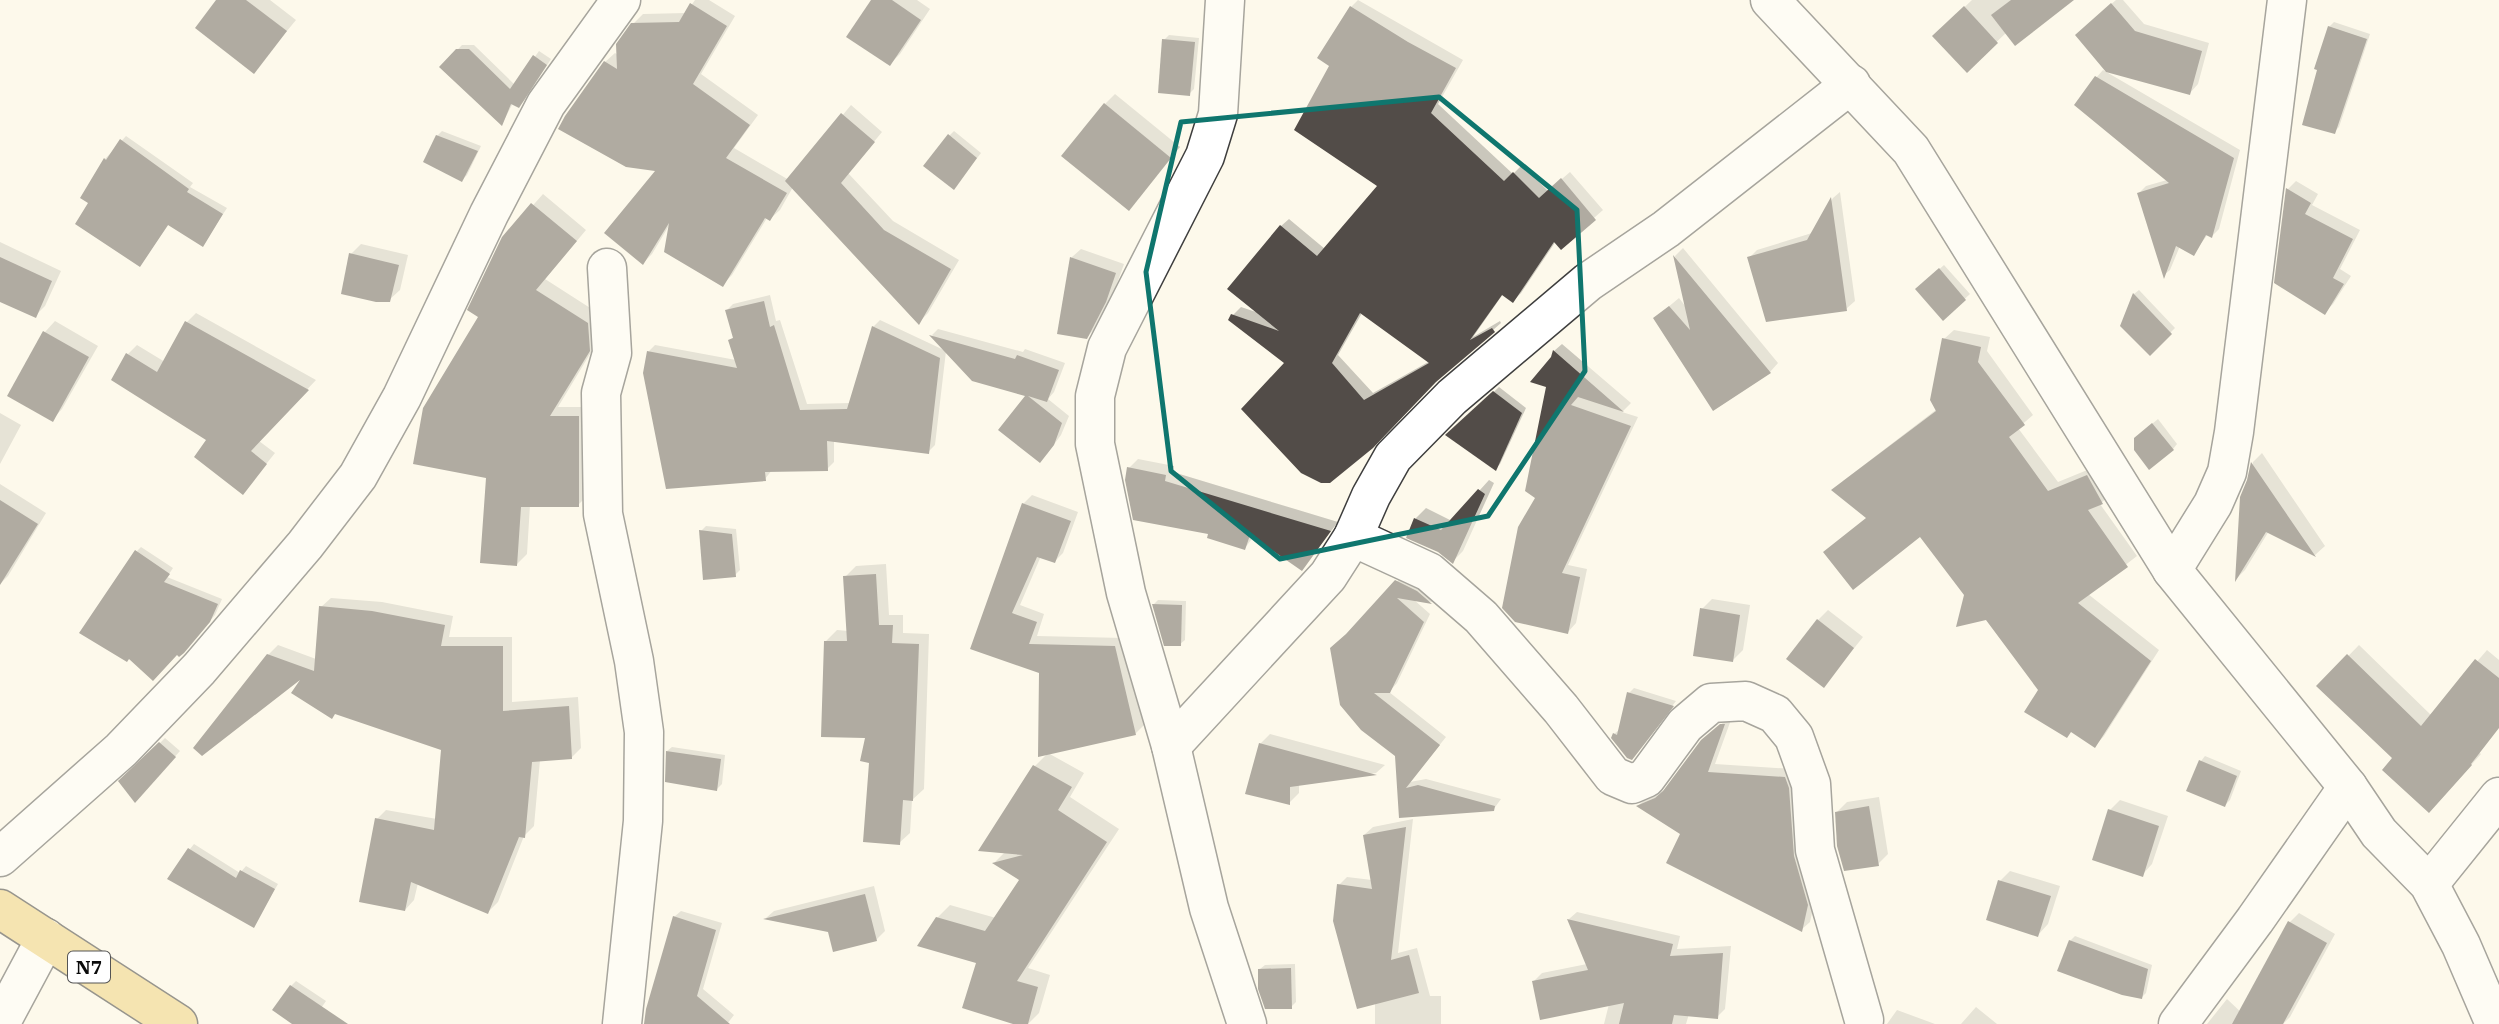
<svg xmlns="http://www.w3.org/2000/svg" width="2499" height="1024" viewBox="0 0 2499 1024" font-family="'IBM Plex Serif',serif">
  <style>
    .shadow { fill: #0003; fill-rule: evenodd }
    .building { fill: #524c48; fill-rule: evenodd }
    .lines { fill: none; stroke-linecap: round; stroke-linejoin: round }
    .minor-casing { stroke: #3e3e3e; stroke-width: 41 }
    .major-casing { stroke: #1c1c1c; stroke-width: 41 }
    .minor { stroke: #fff; stroke-width: 38 }
    .major { stroke: #ebc96c; stroke-width: 38 }
    .marked { fill: none; stroke: #0f766e; stroke-width: 5; stroke-linejoin: round }
    .labels { text-anchor: middle; stroke-width: 7; stroke-linejoin: round; paint-order: stroke }
    .shield { fill: #fff; stroke: #545454; stroke-width: 2 }
    .shield-label { font-size: 19px; font-weight: bold; fill: #0b0b0b }
  </style>
  <rect width="100%" height="100%" fill="#fdf9eb"/>
  <!-- shadow -->
  <g class="shadow">
    <polygon points="218,0 270,0 296,20 254,71"/>
    <polygon points="695,0 709,0 735,16 701,74 758,115 734,148 789,180 851,105 882,132 848,173 893,221 959,260 928,313 919,322 793,187 780,210 770,219 767,218 732,275 722,285 670,224 652,254 643,263 659,170 605,62 615,53 618,55 633,24 643,14 686,13"/>
    <polygon points="873,0 917,0 930,9 900,54 890,64"/>
    <path d="M1358 0 1463 60 1438 104 1513 174 1522 165 1548 191 1570 172 1603 210 1561 247 1556 241 1521 293 1513 301 1503 294 1473 337 1500 321 1501 323 1437 379 1372 446 1286 363 1233 315 1241 307 1259 313 1281 226 1289 219 1325 249 1380 185 1332 65 1320 57 1351 7ZM1362 313 1430 361 1373 393 1338 355Z"/>
    <polygon points="1972,0 2061,0 2007,32 1967,70 1934,36"/>
    <polygon points="2116,0 2123,0 2144,24 2209,43 2198,84 2190,93 2085,27"/>
    <polygon points="2334,22 2370,34 2339,127 2334,132 2329,27"/>
    <polygon points="1169,35 1199,38 1194,89 1189,94 1164,40"/>
    <polygon points="462,45 474,45 515,85 539,51 551,59 524,101 519,106 513,103 502,124 441,67"/>
    <polygon points="2103,70 2240,150 2219,229 2212,236 2208,234 2194,253 2180,246 2170,270 2164,275 2139,193 2146,186 2167,180 2096,78"/>
    <polygon points="1115,94 1180,147 1139,198 1105,104"/>
    <polygon points="442,131 481,146 467,175 462,180 437,136"/>
    <polygon points="954,131 981,153 958,183 949,136"/>
    <polygon points="126,136 193,183 190,187 227,208 203,245 169,224 140,265 90,203 105,159"/>
    <polygon points="2296,181 2318,194 2312,205 2360,230 2340,269 2351,276 2333,304 2325,312 2276,282 2288,189"/>
    <polygon points="1840,192 1855,301 1846,309 1749,258 1757,250 1812,233 1833,198"/>
    <polygon points="543,194 586,230 545,279 598,313 599,339 558,407 589,407 588,495 578,505 530,505 527,554 517,564 488,476 480,316 504,238"/>
    <polygon points="0,242 61,271 45,306 35,316 0,300"/>
    <polygon points="361,244 408,255 400,290 389,300 351,254"/>
    <polygon points="1683,248 1778,363 1770,372 1655,318 1679,298 1686,307 1675,256"/>
    <polygon points="1081,249 1124,264 1114,292 1096,328 1087,337 1059,333 1072,257"/>
    <polygon points="1944,265 1970,294 1943,319 1917,289"/>
    <polygon points="2139,290 2175,328 2150,353 2122,325 2134,294"/>
    <polygon points="770,295 776,321 780,320 807,404 851,403 873,327 880,320 946,351 935,445 928,452 834,440 834,462 827,469 772,470 765,479 649,351 655,345 736,360 730,340 734,337 726,311 733,304"/>
    <polygon points="196,313 316,380 259,441 275,453 243,493 209,439 128,354 137,345 165,362 187,322"/>
    <polygon points="55,321 98,346 62,409 52,420 10,395 45,332"/>
    <polygon points="938,329 1023,352 1025,349 1065,363 1054,392 1048,399 1069,416 1061,435 1047,454 1000,430 1028,395 973,380 932,335"/>
    <polygon points="1954,330 1990,337 1987,351 2033,415 2018,428 2058,482 2097,466 2112,493 2100,504 2137,556 2088,594 2159,650 2104,736 2095,746 2040,690 1921,535 1867,517 1843,481 1937,409 1944,339"/>
    <polygon points="1562,344 1631,403 1622,412 1638,417 1568,565 1587,569 1576,623 1568,632 1537,498 1548,386 1554,351"/>
    <polygon points="1499,387 1526,408 1500,464 1496,468 1448,435"/>
    <polygon points="0,413 21,425 0,464"/>
    <polygon points="2158,419 2177,444 2173,449 2141,433"/>
    <polygon points="2262,453 2325,546 2315,555 2269,531 2245,570 2237,578 2249,481 2253,462"/>
    <polygon points="1138,459 1174,466 1173,472 1338,522 1302,569 1254,536 1245,548 1210,532 1129,468"/>
    <polygon points="1489,480 1494,483 1463,551 1453,561 1439,551 1409,537 1416,518 1426,508 1452,521"/>
    <polygon points="0,484 46,513 8,576 0,584"/>
    <polygon points="1032,495 1078,512 1063,553 1055,561 1041,556 1020,605 1044,614 1037,636 1124,638 1144,725 1135,734 1048,753 1084,773 1070,797 1119,829 1028,968 1050,975 1039,1013 1028,1024 1019,1024 978,962 937,918 950,905 996,918 1022,880 995,862 1005,852 981,850 1035,766 1048,753 1041,672 973,648 1023,504"/>
    <polygon points="706,526 736,529 740,570 735,575 701,531"/>
    <polygon points="141,547 173,568 167,577 222,599 215,615 189,646 137,551"/>
    <polygon points="886,564 889,615 903,615 903,633 929,634 924,789 912,800 910,833 899,843 871,762 867,737 826,641 837,630 848,631 845,577 856,566"/>
    <polygon points="1404,574 1438,596 1432,602 1413,599 1430,614 1397,683 1389,692 1446,737 1410,782 1426,779 1501,799 1493,810 1401,816 1396,756 1340,641"/>
    <polygon points="331,598 382,602 453,616 449,637 512,637 512,702 578,697 581,748 571,758 540,760 534,826 524,836 498,902 488,912 418,883 414,900 405,910 377,819 386,810 437,819 443,748 306,673 268,655 278,645 316,659 321,607"/>
    <polygon points="1712,599 1750,605 1743,650 1733,660 1702,609"/>
    <polygon points="1158,600 1186,601 1185,640 1180,644 1154,604"/>
    <polygon points="1828,610 1863,637 1824,686 1818,620"/>
    <polygon points="2359,645 2432,716 2481,754 2440,800 2319,686"/>
    <polygon points="2487,650 2499,660 2499,721 2451,692"/>
    <polygon points="1634,688 1676,701 1636,753 1614,734 1619,730 1629,693"/>
    <polygon points="1730,717 1732,717 1715,764 1793,769 1816,895 1810,922 1801,930 1683,834 1638,806 1646,798 1665,790 1712,732"/>
    <polygon points="1270,734 1385,765 1376,773 1299,784 1299,793 1289,803 1260,744"/>
    <polygon points="165,738 180,751 136,800 121,782"/>
    <polygon points="672,747 725,755 722,784 717,789 667,751"/>
    <polygon points="2205,756 2241,771 2230,800 2225,805 2201,761"/>
    <polygon points="1879,797 1888,854 1878,864 1836,813 1847,802"/>
    <polygon points="2120,800 2168,816 2152,864 2142,875 2110,810"/>
    <polygon points="1413,819 1398,953 1417,948 1430,996 1441,996 1441,1024 1375,1024 1375,1003 1339,885 1347,877 1372,880 1364,835 1373,827"/>
    <polygon points="194,844 240,873 246,866 278,884 254,925 190,849"/>
    <polygon points="2010,871 2060,886 2048,924 2038,935 2000,881"/>
    <polygon points="874,886 885,931 876,940 766,918 774,911"/>
    <polygon points="681,911 722,923 703,989 734,1015 727,1024 646,1024 674,917"/>
    <polygon points="1577,912 1680,936 1677,949 1731,946 1725,1009 1717,1017 1689,1014 1686,1024 1604,1024 1609,1004 1534,981 1542,973 1587,964 1569,919"/>
    <polygon points="2299,913 2335,934 2290,1017 2283,1024 2274,1024 2290,922"/>
    <polygon points="2075,936 2152,965 2146,993 2141,998 2070,941"/>
    <polygon points="1295,964 1296,1002 1291,1007 1260,969 1265,965"/>
    <polygon points="296,981 326,1001 310,1024 296,1024 291,986"/>
    <polygon points="2227,999 2245,1016 2238,1024 2207,1024"/>
    <polygon points="1976,1007 1997,1024 1961,1024"/>
    <polygon points="1897,1010 1935,1024 1887,1024"/>
  </g>
  <!-- building -->
  <g class="building">
    <polygon points="216,0 246,0 287,31 254,74 195,28"/>
    <polygon points="871,0 892,0 921,20 890,66 846,37"/>
    <polygon points="2011,0 2074,0 2015,46 1991,15"/>
    <polygon points="690,3 727,26 693,84 750,125 726,158 787,193 770,221 765,218 723,287 664,252 669,223 643,265 604,233 655,171 626,167 558,129 565,116 604,61 617,69 616,44 631,23 679,22"/>
    <polygon points="2111,3 2135,31 2202,51 2190,95 2106,72 2075,35"/>
    <path d="M1350 6 1408 42 1456 68 1431 113 1504 181 1513 172 1539 198 1561 178 1596 220 1561 250 1554 242 1513 303 1502 295 1470 340 1492 328 1495 332 1436 382 1373 448 1330 483H1321L1301 473 1241 409 1284 363 1228 320 1231 314 1279 331 1227 289 1280 225 1317 256 1377 186 1294 130 1329 66 1317 58ZM1360 313 1429 363 1364 400 1332 363Z"/>
    <polygon points="1964,6 1998,43 1967,73 1932,36"/>
    <polygon points="2328,26 2367,39 2335,134 2302,125 2317,70 2314,69"/>
    <polygon points="1162,39 1195,42 1190,96 1158,93"/>
    <polygon points="456,49 469,49 510,89 533,55 547,65 519,108 511,104 502,126 439,67"/>
    <polygon points="2095,76 2234,158 2212,238 2206,235 2194,256 2176,246 2164,279 2137,193 2169,183 2074,105"/>
    <polygon points="1104,103 1171,158 1129,211 1061,156"/>
    <polygon points="841,113 875,142 841,183 884,230 951,269 919,325 785,181"/>
    <polygon points="948,134 977,158 954,190 923,166"/>
    <polygon points="436,135 478,151 462,182 423,162"/>
    <polygon points="120,139 189,189 187,192 223,214 203,247 168,225 140,267 75,224 88,203 80,198 104,158 106,160"/>
    <polygon points="2286,188 2311,203 2305,214 2353,239 2333,278 2344,284 2325,315 2274,283"/>
    <polygon points="1831,197 1847,311 1766,322 1747,257 1807,240"/>
    <polygon points="531,203 577,241 536,290 588,323 590,351 550,416 579,416 579,507 521,507 517,566 480,563 486,478 413,464 423,408 478,317 467,310 502,237"/>
    <polygon points="349,253 399,265 390,302 376,302 341,294"/>
    <polygon points="1673,255 1771,373 1713,411 1653,318 1669,306 1690,330"/>
    <polygon points="0,257 52,281 36,318 0,302"/>
    <polygon points="1070,257 1116,273 1106,302 1087,339 1057,334"/>
    <polygon points="1939,268 1966,300 1943,321 1915,289"/>
    <polygon points="2133,293 2172,334 2150,356 2120,326"/>
    <polygon points="764,301 770,327 774,325 800,410 847,409 872,326 940,358 929,454 827,441 828,471 765,472 766,481 666,489 643,373 647,351 737,368 728,340 733,338 725,310"/>
    <polygon points="185,321 309,390 251,451 267,464 243,495 194,457 206,440 111,380 126,353 157,372"/>
    <polygon points="43,331 89,357 53,422 7,396"/>
    <polygon points="929,335 1015,359 1017,355 1059,370 1047,402 1028,396 1062,423 1054,445 1040,463 998,430 1025,396 972,381"/>
    <polygon points="1942,338 1981,347 1978,362 2025,425 2009,437 2048,491 2087,475 2103,504 2088,510 2128,567 2078,603 2151,661 2095,748 2071,732 2067,738 2024,712 2038,690 1986,620 1956,627 1964,595 1920,537 1853,590 1823,552 1866,518 1831,490 1936,411 1930,400"/>
    <polygon points="1553,350 1624,412 1578,397 1571,405 1631,426 1562,573 1580,577 1568,634 1515,622 1502,608 1518,527 1535,498 1525,491 1546,387 1530,382 1551,357"/>
    <polygon points="1493,391 1522,413 1496,471 1445,435"/>
    <polygon points="2152,423 2174,450 2149,470 2134,450 2134,438"/>
    <polygon points="2251,462 2316,557 2266,532 2235,582 2240,497 2247,480"/>
    <polygon points="1127,467 1166,475 1165,481 1331,531 1302,571 1250,535 1245,550 1207,538 1208,534 1133,520 1125,480"/>
    <polygon points="1478,489 1485,494 1453,564 1438,552 1406,538 1414,518 1441,530"/>
    <polygon points="0,500 38,524 0,585"/>
    <polygon points="1022,503 1071,521 1055,563 1037,557 1012,613 1037,622 1029,644 1115,646 1136,735 1038,757 1039,673 970,649"/>
    <polygon points="699,530 732,534 736,577 703,580"/>
    <polygon points="135,550 170,574 164,582 218,604 210,622 184,653 179,657 177,655 153,681 129,659 127,662 79,633"/>
    <polygon points="876,574 879,625 893,625 892,643 919,644 913,801 903,800 900,845 863,842 869,763 860,761 865,738 821,737 824,641 847,641 843,576"/>
    <polygon points="1395,580 1417,591 1432,604 1397,598 1424,622 1390,693 1374,693 1440,745 1406,788 1418,785 1495,806 1494,811 1399,818 1395,756 1361,730 1340,705 1330,648 1346,634"/>
    <polygon points="1152,604 1182,605 1181,646 1164,646"/>
    <polygon points="319,606 372,611 445,625 441,646 503,646 503,711 569,706 572,759 532,762 525,838 519,837 488,914 411,882 405,911 359,902 375,818 434,830 441,750 335,714 332,719 291,693 300,680 202,756 193,748 267,654 314,671"/>
    <polygon points="1700,608 1740,615 1733,662 1693,656"/>
    <polygon points="1817,619 1854,648 1824,688 1786,659"/>
    <polygon points="2347,654 2421,726 2475,659 2499,678 2499,728 2471,764 2472,765 2429,813 2382,770 2392,758 2316,686"/>
    <polygon points="1627,692 1674,706 1632,760 1627,758 1611,738 1613,733 1617,735"/>
    <polygon points="1720,724 1725,724 1708,772 1785,777 1789,788 1794,856 1808,905 1802,932 1666,863 1680,834 1636,806 1655,798 1663,791 1701,740"/>
    <polygon points="159,742 176,757 135,803 118,781"/>
    <polygon points="1259,743 1377,775 1290,787 1290,805 1245,794"/>
    <polygon points="666,751 721,759 717,791 665,782"/>
    <polygon points="2199,760 2237,776 2225,807 2186,791"/>
    <polygon points="1033,765 1072,787 1058,810 1107,842 1017,981 1038,987 1028,1024 1013,1024 962,1008 976,963 917,946 936,917 985,931 1019,880 992,863 1023,855 978,851"/>
    <polygon points="1869,806 1879,866 1844,871 1837,846 1835,812"/>
    <polygon points="2108,809 2159,826 2143,877 2092,860"/>
    <polygon points="1406,827 1391,960 1409,955 1419,993 1357,1009 1333,921 1337,884 1372,889 1363,835"/>
    <polygon points="188,848 236,878 240,870 275,889 254,928 167,879"/>
    <polygon points="1998,880 2051,896 2038,937 1986,920"/>
    <polygon points="865,894 877,941 833,952 828,932 763,919"/>
    <polygon points="673,916 716,930 697,996 730,1024 644,1024 646,1009"/>
    <polygon points="1567,919 1673,944 1670,956 1723,953 1718,1019 1674,1015 1672,1024 1619,1024 1624,1003 1540,1020 1532,981 1588,970"/>
    <polygon points="2288,921 2327,943 2283,1024 2232,1024"/>
    <polygon points="2069,940 2148,969 2142,999 2122,995 2057,971"/>
    <polygon points="1291,968 1292,1009 1265,1009 1258,989 1258,969"/>
    <polygon points="290,985 348,1024 292,1024 272,1010"/>
  </g>
  <g class="lines">
    <!-- minor casing -->
    <g class="minor-casing">
      <g id="minor">
        <polyline points="1225,0 1218,114 1205,156 1107,348 1095,396 1095,444 1126,593 1171,746 1209,908 1247,1024"/>
        <polyline points="1770,0 1911,150 2172,570 2348,787 2379,833 2429,884 2461,945 2495,1024"/>
        <polyline points="607,268 612,353 601,393 603,514 634,661 644,732 643,821 622,1024"/>
        <polyline points="1353,537 1429,572 1481,617 1561,709 1613,776 1632,784 1646,778 1685,725 1711,703 1746,701 1775,714 1794,737 1811,784 1815,850 1864,1020"/>
        <polyline points="2172,570 2213,504 2227,472 2234,432 2287,0"/>
        <polyline points="1171,746 1328,576 1353,537 1371,496 1393,457 1452,397 1588,282 1666,229 1851,84"/>
        <polyline points="0,857 121,750 199,669 305,545 358,476 402,397 489,214 546,104 621,0"/>
        <polyline points="2429,884 2499,797"/>
        <polyline points="0,1024 46,938"/>
        <polyline points="2178,1024 2255,920 2348,787"/>
      </g>
    </g>
    <!-- major casing -->
    <g class="major-casing">
      <polyline id="major" points="0,909 178,1024"/>
    </g>
    <!-- minor -->
    <use href="#minor" class="minor"/>
    <!-- major -->
    <use href="#major" class="major"/>
  </g>
  <!-- marked area -->
  <path d="M0 0H2499V1024H0ZM1439 97 1577 210 1585 371 1488 516 1280 559 1171 471 1146 272 1181 122Z" fill="#fdf9eb" fill-opacity=".55" fill-rule="evenodd"/>
  <path class="marked" d="M1439 97 1577 210 1585 371 1488 516 1280 559 1171 471 1146 272 1181 122Z"/>
  <g class="labels">
    <!-- shield labels -->
    <rect class="shield" x="68" y="951.5" width="42" height="31" rx="5"/>
    <g class="shield-label">
      <text x="89" y="974">N7</text>
    </g>
  </g>
</svg>
